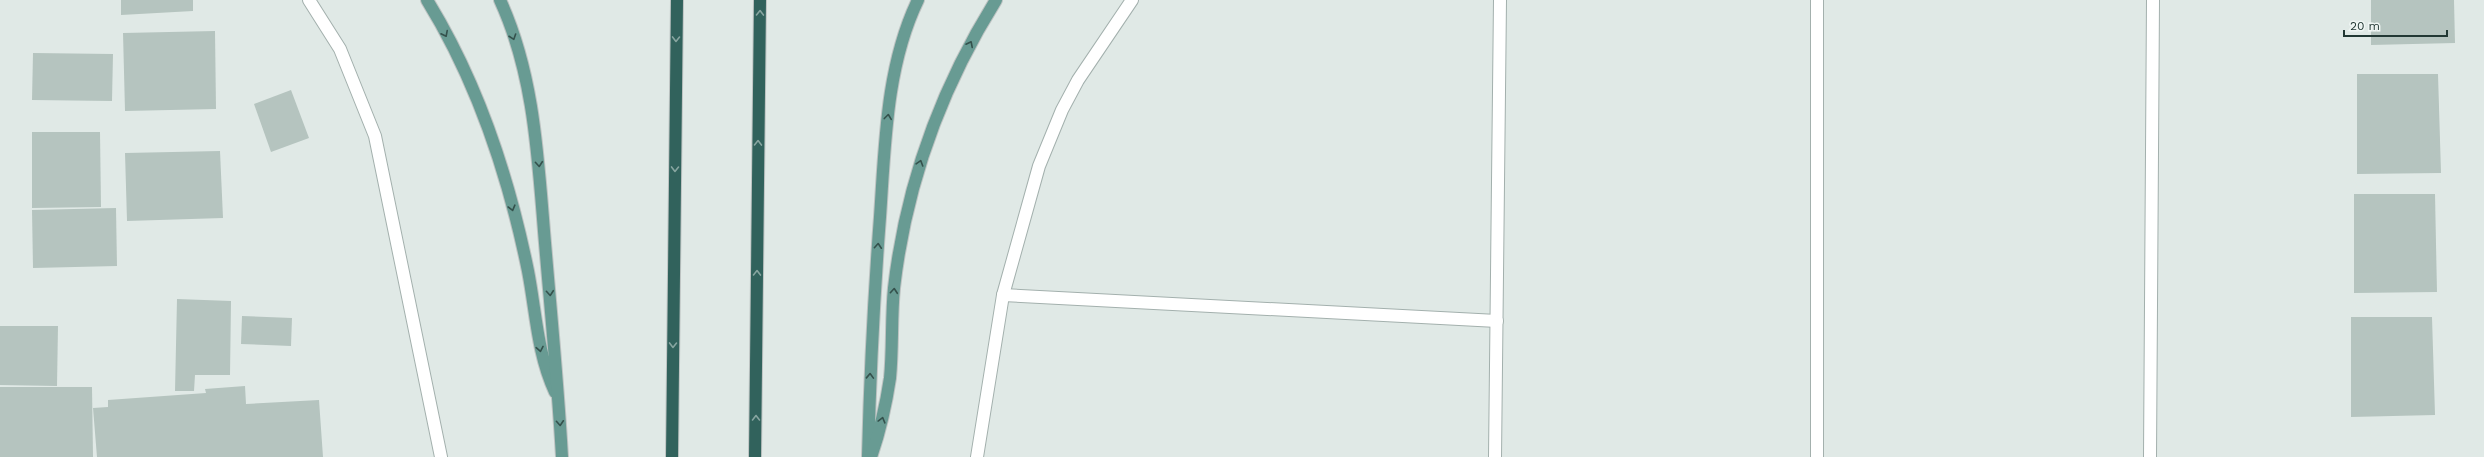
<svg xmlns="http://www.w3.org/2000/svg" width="2484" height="457" viewBox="0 0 2484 457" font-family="'Work Sans',sans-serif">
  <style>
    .building { fill: #b5c4bf }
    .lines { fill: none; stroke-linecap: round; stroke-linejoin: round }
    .minor-casing { stroke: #a3b0ad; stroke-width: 14 }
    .primary-casing { stroke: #bdc3c2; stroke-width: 14 }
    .motorway-casing { stroke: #bdc3c2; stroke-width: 14 }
    .minor { stroke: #fff; stroke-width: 12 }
    .primary { stroke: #689b93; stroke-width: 12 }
    .motorway { stroke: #31625c; stroke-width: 12 }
    .oneway { stroke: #87a5a0 }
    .oneway2 { stroke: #34514c }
  </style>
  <rect width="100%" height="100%" fill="#e0e9e6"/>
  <!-- building -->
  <g class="building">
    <polygon points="121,0 193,0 193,11 121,15"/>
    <polygon points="2371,0 2454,0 2455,43 2371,45"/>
    <polygon points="215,31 216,109 125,111 123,33"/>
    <polygon points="33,53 113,54 112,101 32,100"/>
    <polygon points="2357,74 2438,74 2441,173 2357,174"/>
    <polygon points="291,90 309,138 271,152 254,104"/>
    <polygon points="32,132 100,132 101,207 32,208"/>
    <polygon points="220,151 223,218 127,221 125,153"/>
    <polygon points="2354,194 2435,194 2437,292 2354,293"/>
    <polygon points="116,208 117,266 33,268 32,210"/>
    <polygon points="177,299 231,301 230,375 195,375 194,391 175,391"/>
    <polygon points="242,316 292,318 291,346 241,344"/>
    <polygon points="2351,317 2432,317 2435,415 2351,417"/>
    <polygon points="0,326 58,326 57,386 0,385"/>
    <polygon points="245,386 246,404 319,400 323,457 97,457 93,408 108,407 108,400 206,393 205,389"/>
    <polygon points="0,387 92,387 93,457 0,457"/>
  </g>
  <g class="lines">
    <!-- minor casing -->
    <g class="minor-casing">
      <g id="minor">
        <polyline points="309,0 340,49 375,136 441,457"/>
        <polyline points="1817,0 1817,457"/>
        <polyline points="1003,295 1497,321"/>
        <polyline points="977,457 1003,295 1039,166 1062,110 1078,80 1132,0"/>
        <polyline points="1495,457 1500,0"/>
        <polyline points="2150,457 2153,0"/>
      </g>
    </g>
    <!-- primary casing -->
    <g class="primary-casing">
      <g id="primary">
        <path d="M427 0C477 81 509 178 528 271 536 312 537 353 555 392"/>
        <path d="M500 0C535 76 538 161 545 243 551 314 558 385 562 457"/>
        <path d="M868 456C870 376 874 296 880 217 885 145 886 66 918 0"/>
        <path d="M871 457C880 431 886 405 890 378 893 348 891 318 894 288 906 184 941 88 996 0"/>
      </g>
    </g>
    <!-- motorway casing -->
    <g class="motorway-casing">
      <g id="motorway">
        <polyline points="672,457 677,0"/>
        <polyline points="755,457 760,0"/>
      </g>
    </g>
    <!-- minor -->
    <use href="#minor" class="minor"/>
    <!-- primary -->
    <use href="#primary" class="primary"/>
    <!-- motorway -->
    <use href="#motorway" class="motorway"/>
  </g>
  <!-- one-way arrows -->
  <defs><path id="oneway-chevron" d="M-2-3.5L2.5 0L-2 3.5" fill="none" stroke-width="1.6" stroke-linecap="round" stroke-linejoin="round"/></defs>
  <g class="oneway">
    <use href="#oneway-chevron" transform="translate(760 13) rotate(-89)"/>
    <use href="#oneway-chevron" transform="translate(676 39) rotate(91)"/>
    <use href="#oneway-chevron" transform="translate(758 143) rotate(-89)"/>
    <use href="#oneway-chevron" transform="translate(675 169) rotate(91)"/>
    <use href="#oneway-chevron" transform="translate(757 273) rotate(-89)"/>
    <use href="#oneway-chevron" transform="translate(673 345) rotate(91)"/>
    <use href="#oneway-chevron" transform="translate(756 418) rotate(-90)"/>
  </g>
  <g class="oneway2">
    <use href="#oneway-chevron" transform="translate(445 34) rotate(63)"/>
    <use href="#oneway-chevron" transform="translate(513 37) rotate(71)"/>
    <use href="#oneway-chevron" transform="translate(970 44) rotate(-63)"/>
    <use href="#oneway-chevron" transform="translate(888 117) rotate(-83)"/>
    <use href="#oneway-chevron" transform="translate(920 163) rotate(-73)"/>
    <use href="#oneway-chevron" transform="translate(539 164) rotate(85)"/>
    <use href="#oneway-chevron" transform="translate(512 208) rotate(75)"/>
    <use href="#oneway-chevron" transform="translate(878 246) rotate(-86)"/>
    <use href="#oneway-chevron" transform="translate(894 291) rotate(-85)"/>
    <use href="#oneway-chevron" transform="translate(550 293) rotate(85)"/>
    <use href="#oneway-chevron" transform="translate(540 349) rotate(79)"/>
    <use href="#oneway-chevron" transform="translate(870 376) rotate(-88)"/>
    <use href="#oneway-chevron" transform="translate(882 420) rotate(-75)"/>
    <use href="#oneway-chevron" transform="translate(560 423) rotate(86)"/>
  </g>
  <!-- scale -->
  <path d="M2344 30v6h103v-6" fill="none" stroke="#223834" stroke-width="2"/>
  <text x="2350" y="30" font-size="12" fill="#223834" stroke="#f0f6f4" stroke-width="3" paint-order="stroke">20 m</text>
</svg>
